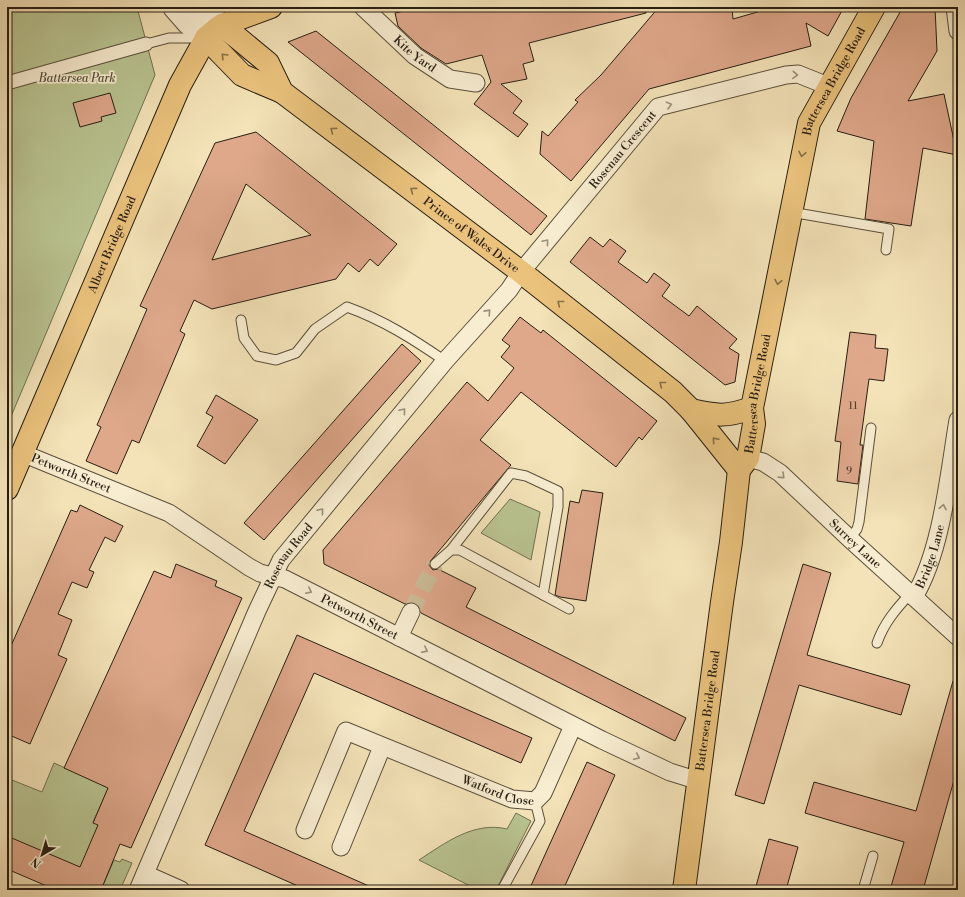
<svg xmlns="http://www.w3.org/2000/svg" width="965" height="897" viewBox="0 0 965 897" font-family="'Libre Bodoni',serif">
  <style>
    .green { fill: #b9c491; stroke: #707152 }
    .building { fill: #dfa88b; stroke: #271e13; fill-rule: evenodd }
    .lines { fill: none; stroke-linecap: round; stroke-linejoin: round }
    .minor-tunnel { stroke: #cbbc97; stroke-width: 17; stroke-dasharray: 17 8; stroke-linecap: butt }
    .service-casing { stroke: #5a4f3c; stroke-width: 11 }
    .pedestrian-casing { stroke: #5a4f3c; stroke-width: 15 }
    .minor-casing { stroke: #5a4f3c; stroke-width: 19 }
    .tertiary-casing { stroke: #5a4f3c; stroke-width: 24 }
    .primary-casing { stroke: #271e13; stroke-width: 24 }
    .trunk-casing { stroke: #271e13; stroke-width: 24 }
    .service { stroke: #f8edd1; stroke-width: 9 }
    .pedestrian { stroke: #f8edd1; stroke-width: 13 }
    .minor { stroke: #f8edd1; stroke-width: 17 }
    .tertiary { stroke: #f8edd1; stroke-width: 22 }
    .primary { stroke: #eac27c; stroke-width: 22 }
    .trunk { stroke: #eac27c; stroke-width: 22 }
    .oneway { stroke: #887048 }
    .oneway2 { stroke: #9a907c }
    .labels { text-anchor: middle; stroke-width: 3.5; stroke-linejoin: round; paint-order: stroke }
    .number-label { font-size: 10px; fill: #554031 }
    .street-label { font-size: 12px; fill: #271e13; stroke: #f8edd1 }
    .park-label { font-size: 12px; font-style: italic; fill: #535039; stroke: #f8edd1 }
  </style>
  <rect width="100%" height="100%" fill="#f4e3b8"/>
  <filter id="stains"><feTurbulence type="fractalNoise" baseFrequency=".005" numOctaves="4"/><feColorMatrix values="0 0 0 0 .2 0 0 0 0 .09 0 0 0 0 .02 0 0 0 .5 -.17"/></filter>
  <radialGradient id="worn" r=".72"><stop offset=".6" stop-color="#630" stop-opacity="0"/><stop offset="1" stop-color="#630" stop-opacity=".3"/></radialGradient>
  <!-- green -->
  <g class="green">
    <polygon points="7,7 133,7 138,11 155,75 7,426"/>
    <polygon points="510,499 540,512 531,560 481,533"/>
    <polygon points="144,709 93,822 113,831 75,880 7,836 7,778 42,792 54,763 81,775"/>
    <path d="M516 813 531 821 496 890H478L419 860C445 843 474 821 507 829Z"/>
    <polygon points="122,859 132,863 120,890 101,890 114,860 120,862"/>
  </g>
  <!-- building -->
  <g class="building">
    <polygon points="421,7 645,7 646,13 529,43 534,61 523,64 527,79 501,84 522,101 513,113 528,124 518,137 474,104 491,82 482,55 446,64 421,48 398,26 395,13"/>
    <polygon points="659,7 732,7 733,19 775,7 844,7 828,36 806,23 811,46 649,89 571,181 540,154 542,131 548,136 578,102 575,100 601,75"/>
    <polygon points="903,7 935,7 937,51 908,101 944,94 957,155 923,148 911,226 865,219 874,141 837,131 851,98"/>
    <polygon points="316,31 547,216 531,235 288,42"/>
    <polygon points="110,93 116,113 101,117 102,121 80,127 73,103"/>
    <path d="M256 132 397 244 378 266 370 259 359 272 348 263 336 279 212 309 194 300 180 331 185 334 139 443 132 440 117 474 86 461 101 427 97 425 147 309 140 306 215 143ZM246 184 311 235 212 260Z"/>
    <polygon points="590,237 603,247 610,239 626,251 618,262 647,283 654,273 670,285 662,296 689,316 697,306 737,339 729,348 739,354 735,382 725,385 570,262"/>
    <polygon points="520,317 541,333 543,330 657,421 642,440 639,437 616,467 521,392 480,440 511,465 428,564 433,570 438,569 476,588 466,607 686,718 675,741 421,613 419,607 416,603 410,602 405,604 324,564 323,550 467,382 488,401 514,368 501,357 510,346 502,340"/>
    <polygon points="850,332 876,335 875,348 888,349 884,381 869,379 860,445 863,445 858,484 837,481 841,442 835,441"/>
    <polygon points="402,344 421,361 264,540 244,523"/>
    <polygon points="216,395 258,420 225,464 197,446 213,417 206,413"/>
    <polygon points="582,490 603,493 586,601 560,597 555,595 570,501 579,503"/>
    <polygon points="80,505 123,526 115,542 105,537 89,570 94,572 87,588 72,582 58,614 72,620 58,655 67,659 30,744 7,734 7,655 71,510 77,512"/>
    <polygon points="176,564 217,581 215,586 242,598 131,848 120,844 101,890 56,890 7,869 7,836 80,867 98,825 93,823 108,788 64,768 154,571 171,578"/>
    <polygon points="803,564 831,573 807,655 910,685 901,715 799,685 764,804 735,795"/>
    <polygon points="297,635 532,738 521,763 314,673 244,831 378,890 307,890 205,845"/>
    <polygon points="953,681 958,681 958,766 923,890 890,890 904,842 805,813 814,782 916,811"/>
    <polygon points="587,762 615,775 563,890 529,890"/>
    <polygon points="769,839 798,847 786,890 755,890"/>
  </g>
  <g class="lines">
    <!-- minor-tunnel -->
    <polyline class="minor-tunnel" points="411,612 435,564"/>
    <!-- service casing -->
    <g class="service-casing">
      <g id="service">
        <polyline points="146,44 169,38 200,38"/>
        <polyline points="791,212 889,229 886,250"/>
        <path d="M241 320 244 338 257 356 276 360 296 353 315 329 347 307C383 320 413 339 445 361"/>
        <polyline points="850,539 857,529 859,522 871,428"/>
        <polyline points="451,550 460,550 569,609"/>
        <polyline points="435,564 451,550 511,473 526,476 558,491 558,507 543,595"/>
        <path d="M877 643C884 623 896 609 910 594"/>
        <polyline points="502,890 540,821 535,801"/>
        <polyline points="863,890 873,856"/>
      </g>
    </g>
    <!-- pedestrian casing -->
    <g class="pedestrian-casing">
      <polyline id="pedestrian" points="7,83 146,44"/>
    </g>
    <!-- minor casing -->
    <g class="minor-casing">
      <g id="minor">
        <path id="s1" d="M363 7 415 56 450 79 476 83"/>
        <polyline points="955,7 958,31"/>
        <path id="s2" d="M22 453 169 513 249 567 260 573 285 579 602 740 670 772 699 781"/>
        <path id="s3" d="M748 458 763 462 780 473 850 539 958 637"/>
        <path id="s4" d="M914 597C942 551 949 473 958 420"/>
        <polyline points="399,637 411,612"/>
        <path id="s5" d="M305 830 346 731 512 799 535 801 543 793 573 726"/>
        <polyline points="341,847 382,747"/>
        <polyline points="145,874 181,890"/>
        <path id="s6" d="M138 890 257 611 281 560 445 361 509 290 521 272 658 107 786 75 798 74 828 86"/>
      </g>
    </g>
    <!-- tertiary casing -->
    <g class="tertiary-casing">
      <g id="tertiary">
        <polyline points="174,7 188,23 206,38"/>
        <polyline points="199,7 222,25"/>
      </g>
    </g>
    <!-- primary casing -->
    <g class="primary-casing">
      <g id="primary">
        <path id="s7" d="M7 489 180 85 206 38 219 27"/>
      </g>
    </g>
    <!-- trunk casing -->
    <g class="trunk-casing">
      <g id="trunk">
        <path id="s8" d="M222 25 268 63 282 92 521 272 673 392 691 410 739 470"/>
        <polyline points="222,25 271,7"/>
        <polyline points="206,38 242,75 282,92"/>
        <path d="M691 410C718 416 726 417 752 408"/>
        <path id="s9" d="M684 890 722 602 731 542 739 470 748 458 754 424 752 408 809 123 874 7"/>
      </g>
    </g>
    <!-- service -->
    <use href="#service" class="service"/>
    <!-- pedestrian -->
    <use href="#pedestrian" class="pedestrian"/>
    <!-- minor -->
    <use href="#minor" class="minor"/>
    <!-- tertiary -->
    <use href="#tertiary" class="tertiary"/>
    <!-- primary -->
    <use href="#primary" class="primary"/>
    <!-- trunk -->
    <use href="#trunk" class="trunk"/>
  </g>
  <!-- one-way arrows -->
  <defs><path id="oneway-chevron" d="M-2-3.5L2.5 0L-2 3.5" fill="none" stroke-width="1.6" stroke-linecap="round" stroke-linejoin="round"/></defs>
  <g class="oneway">
    <use href="#oneway-chevron" transform="translate(224 56) rotate(-134)"/>
    <use href="#oneway-chevron" transform="translate(333 130) rotate(-143)"/>
    <use href="#oneway-chevron" transform="translate(802 154) rotate(102)"/>
    <use href="#oneway-chevron" transform="translate(413 190) rotate(-143)"/>
    <use href="#oneway-chevron" transform="translate(778 282) rotate(100)"/>
    <use href="#oneway-chevron" transform="translate(560 303) rotate(-142)"/>
    <use href="#oneway-chevron" transform="translate(662 384) rotate(-142)"/>
    <use href="#oneway-chevron" transform="translate(715 440) rotate(-131)"/>
  </g>
  <g class="oneway2">
    <use href="#oneway-chevron" transform="translate(795 75) rotate(4)"/>
    <use href="#oneway-chevron" transform="translate(669 105) rotate(-15)"/>
    <use href="#oneway-chevron" transform="translate(546 242) rotate(-50)"/>
    <use href="#oneway-chevron" transform="translate(488 312) rotate(-48)"/>
    <use href="#oneway-chevron" transform="translate(403 411) rotate(-50)"/>
    <use href="#oneway-chevron" transform="translate(782 476) rotate(44)"/>
    <use href="#oneway-chevron" transform="translate(943 507) rotate(-79)"/>
    <use href="#oneway-chevron" transform="translate(321 511) rotate(-50)"/>
    <use href="#oneway-chevron" transform="translate(309 591) rotate(27)"/>
    <use href="#oneway-chevron" transform="translate(425 650) rotate(27)"/>
    <use href="#oneway-chevron" transform="translate(637 757) rotate(25)"/>
  </g>
  <g class="labels">
    <!-- number labels -->
    <g class="number-label">
      <text x="853" y="409">11</text>
      <text x="849" y="474">9</text>
    </g>
    <!-- street labels -->
    <g class="street-label">
      <text dy="4" stroke="none"><textPath href="#s1" startOffset="70">Kite Yard</textPath></text>
      <text dy="4" stroke="none"><textPath href="#s9" startOffset="828">Battersea Bridge Road</textPath></text>
      <text dy="4" stroke="none"><textPath href="#s6" startOffset="894">Rosenau Crescent</textPath></text>
      <text dy="4" stroke="none"><textPath href="#s8" startOffset="329">Prince of Wales Drive</textPath></text>
      <text dy="4" stroke="none"><textPath href="#s7" startOffset="266">Albert Bridge Road</textPath></text>
      <text dy="4" stroke="none"><textPath href="#s9" startOffset="504">Battersea Bridge Road</textPath></text>
      <text dy="4" stroke="none"><textPath href="#s2" startOffset="53">Petworth Street</textPath></text>
      <text dy="4" stroke="none"><textPath href="#s3" startOffset="139">Surrey Lane</textPath></text>
      <text dy="4" stroke="none"><textPath href="#s6" startOffset="367">Rosenau Road</textPath></text>
      <text dy="4" stroke="none"><textPath href="#s4" startOffset="44">Bridge Lane</textPath></text>
      <text dy="4" stroke="none"><textPath href="#s2" startOffset="377">Petworth Street</textPath></text>
      <text dy="4" stroke="none"><textPath href="#s9" startOffset="181">Battersea Bridge Road</textPath></text>
      <text dy="4" stroke="none"><textPath href="#s5" startOffset="271">Watford Close</textPath></text>
    </g>
    <!-- park labels -->
    <g class="park-label">
      <text x="77" y="82">Battersea Park</text>
    </g>
  </g>
  <!-- margin -->
  <rect width="965" height="897" fill="none" stroke="#f4e3b8" stroke-width="24"/>
  <rect x="8" y="8" width="949" height="881" fill="none" stroke="#271e13" stroke-width="2"/>
  <rect x="12" y="12" width="941" height="873" fill="none" stroke="#271e13"/>
  <!-- north arrow -->
  <g transform="translate(42 855) rotate(218)" stroke="#f8edd1" stroke-width="3" paint-order="stroke">
  <path d="M0-3L7 15L0 10L-7 15Z" fill="#271e13"/>
  <text y="-6" font-size="11" font-weight="bold" text-anchor="middle" fill="#271e13">N</text>
  </g>
  <rect width="100%" height="100%" filter="url(#stains)"/>
  <rect width="100%" height="100%" fill="url(#worn)"/>
</svg>
